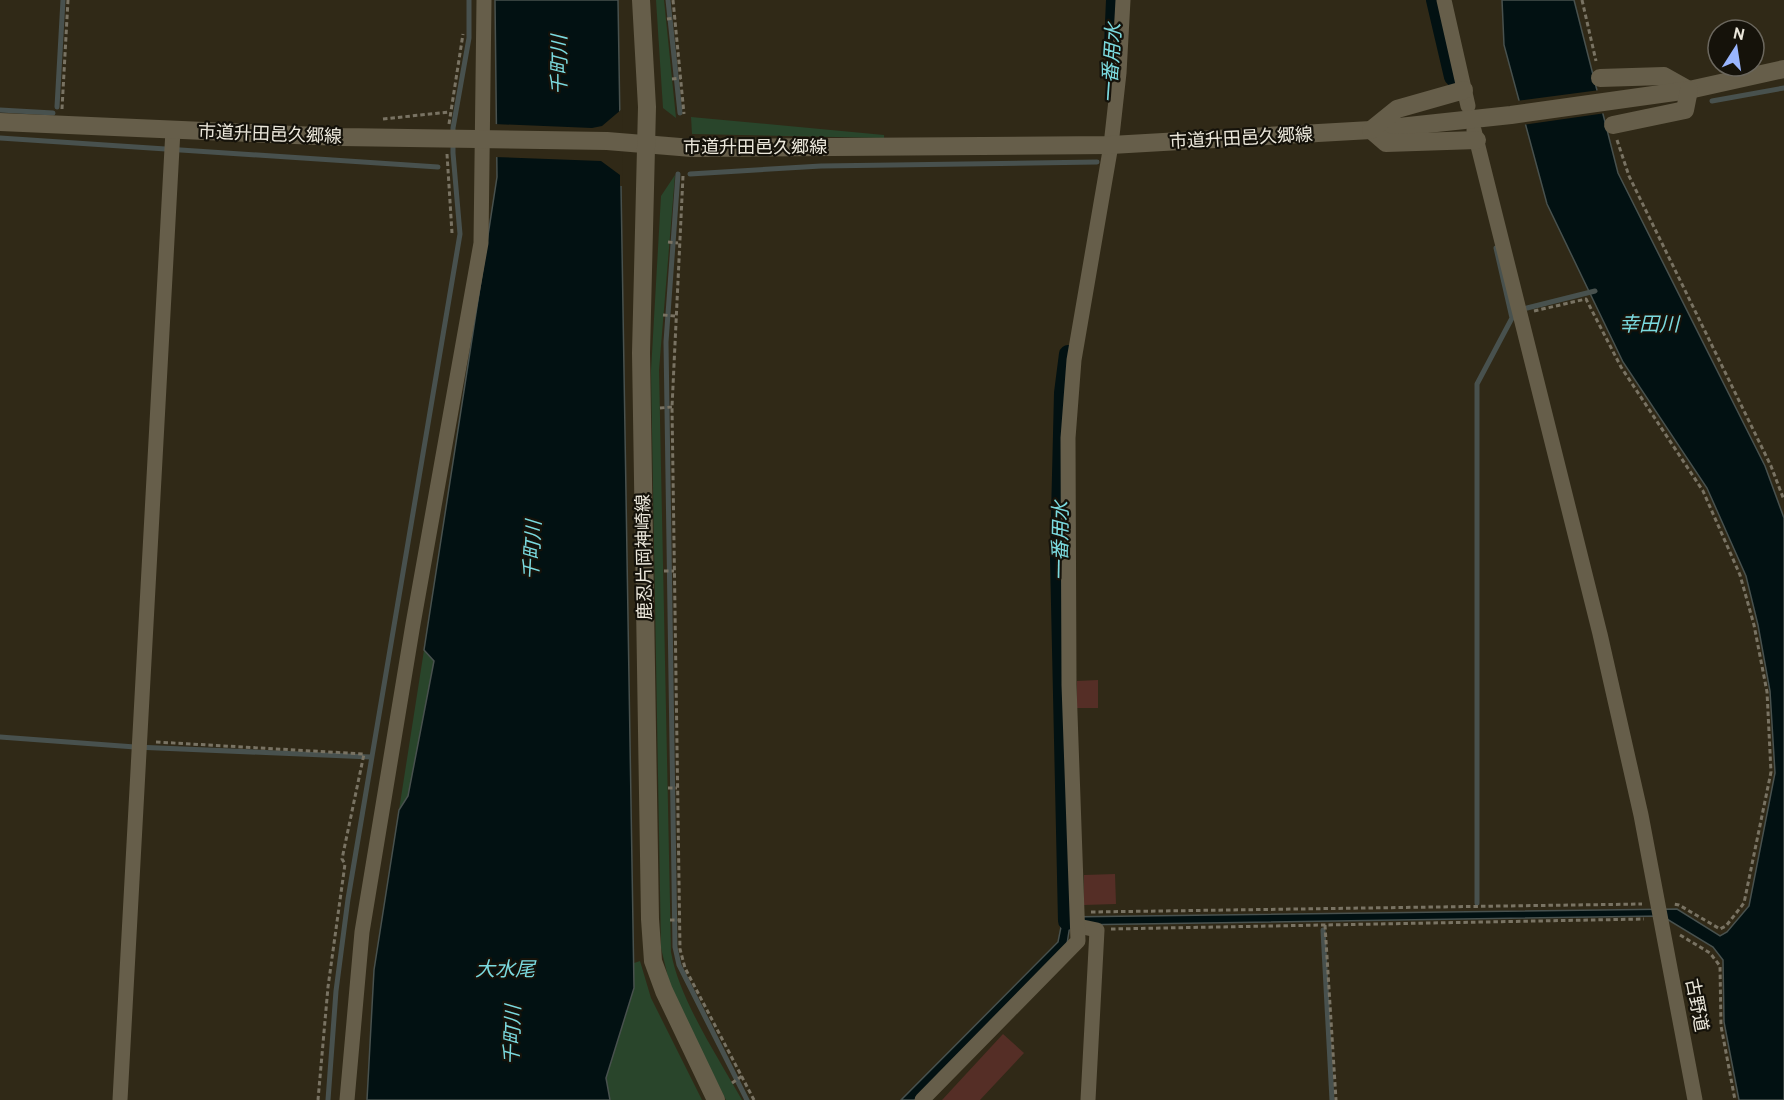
<svg xmlns="http://www.w3.org/2000/svg" width="1784" height="1100" viewBox="0 0 1784 1100" font-family="Overpass,'Noto Sans JP',sans-serif">
  <style>
    .green { fill: #29452b }
    .water { fill: #021112; stroke: #48514e; stroke-width: 1.5 }
    .pier { fill: #302917 }
    .lines { fill: none; stroke-linecap: round; stroke-linejoin: round }
    .stream { stroke: #48514e; stroke-width: 5 }
    .canal { stroke: #021112; stroke-width: 18 }
    .building { fill: #552e26 }
    .path { stroke: #797363; stroke-width: 3; stroke-dasharray: 4.5 3; stroke-linecap: butt }
    .minor { stroke: #665e4a; stroke-width: 15 }
    .tertiary { stroke: #665e4a; stroke-width: 18 }
    .secondary { stroke: #665e4a; stroke-width: 18 }
    .labels { text-anchor: middle; stroke-width: 4.5; stroke-linejoin: round; paint-order: stroke }
    .street-label { font-size: 18px; fill: #ebe7db; stroke: #15120a }
    .water-label { font-size: 20px; font-style: italic; fill: #7bdadf; stroke: #15120a }
  </style>
  <rect width="100%" height="100%" fill="#302917"/>
  <!-- green -->
  <g class="green">
    <polygon points="656,0 664,0 676,118 663,108"/>
    <polygon points="691,117 884,135 884,138 692,134"/>
    <path d="M675 175 659 370 671 952C679 999 718 1057 742 1100H726L672 994 661 948 651 371 661 196Z"/>
    <polygon points="424,650 434,661 408,796 399,810"/>
    <polygon points="640,961 651,998 702,1100 610,1100 606,1078 634,988 634,963"/>
  </g>
  <!-- water -->
  <g class="water">
    <polygon points="495,0 618,0 634,988 606,1078 610,1100 367,1100 374,970 399,810 408,796 434,661 424,650 497,177"/>
    <polygon points="1502,0 1574,0 1618,173 1765,466 1784,518 1784,1100 1739,1100 1724,1022 1723,960 1713,947 1662,916 1070,925 1067,944 915,1100 901,1100 1058,942 1063,917 1677,909 1720,936 1727,932 1749,906 1775,773 1770,691 1758,625 1746,576 1707,488 1623,362 1547,204 1504,45"/>
  </g>
  <!-- pier -->
  <g class="pier">
    <polygon points="1600,90 1606,113 1523,125 1516,101"/>
    <polygon points="622,109 623,186 620,186 620,175 601,161 494,157 494,124 592,128 602,126"/>
  </g>
  <g class="lines">
    <!-- stream -->
    <g class="stream">
      <polyline points="668,0 680,113"/>
      <polyline points="1712,101 1784,88"/>
      <polyline points="57,107 63,0"/>
      <polyline points="0,110 53,113"/>
      <polyline points="0,138 438,167"/>
      <polyline points="678,174 666,342 675,947 679,965 747,1100"/>
      <polyline points="690,174 821,166 1097,162"/>
      <polyline points="1527,308 1595,291"/>
      <polyline points="0,737 135,747 371,757"/>
      <polyline points="1477,903 1477,384 1512,318 1496,248"/>
      <polyline points="1323,930 1332,1100"/>
      <polyline points="328,1100 336,991 348,899 460,234 453,153 453,128 469,38 469,0"/>
    </g>
    <!-- canal -->
    <g class="canal">
      <polyline points="1435,0 1453,77"/>
      <polyline points="1113,46 1115,0"/>
      <polyline points="1067,921 1059,558 1063,393 1068,354"/>
    </g>
  </g>
  <!-- building -->
  <g class="building">
    <polygon points="1098,680 1098,708 1077,708 1077,681"/>
    <polygon points="1115,874 1116,904 1084,905 1084,875"/>
    <polygon points="1003,1034 1024,1053 980,1100 942,1100"/>
  </g>
  <g class="lines">
    <!-- path -->
    <g class="path">
      <polyline points="673,0 684,114"/>
      <polyline points="1582,0 1596,61"/>
      <polyline points="667,19 676,18"/>
      <polyline points="672,79 681,78"/>
      <polyline points="62,109 68,0"/>
      <polyline points="383,119 449,112"/>
      <polyline points="449,124 463,34"/>
      <polyline points="1617,140 1629,176 1771,466 1784,500"/>
      <polyline points="447,154 452,233"/>
      <polyline points="683,176 672,407 680,949 685,968 754,1100"/>
      <polyline points="668,242 678,243"/>
      <polyline points="1534,311 1586,299 1621,367 1703,491 1740,575 1754,625 1767,692 1771,772 1744,903 1726,926 1720,929 1679,905 1673,904"/>
      <polyline points="663,315 675,316"/>
      <polyline points="660,408 672,407"/>
      <polyline points="664,571 674,571"/>
      <polyline points="156,742 364,754 342,859 345,864 328,987 318,1100"/>
      <polyline points="668,788 677,788"/>
      <polyline points="1091,912 1642,904"/>
      <polyline points="670,920 679,920"/>
      <polyline points="1325,925 1336,1100"/>
      <polyline points="1111,929 1644,919"/>
      <polyline points="1680,935 1710,953 1720,966 1721,1026 1735,1100"/>
      <polyline points="732,1083 742,1076"/>
    </g>
    <!-- minor -->
    <g class="minor">
      <polyline points="1444,0 1468,106"/>
      <polyline points="1474,130 1600,634 1641,815 1695,1100"/>
      <polyline points="1078,926 1097,930 1088,1100"/>
      <polyline points="120,1100 173,130"/>
      <polyline points="347,1100 362,932 413,624 481,243 484,0"/>
      <polyline points="922,1100 1078,941 1069,685 1068,438 1074,360 1111,145 1119,73 1123,0"/>
    </g>
    <!-- tertiary -->
    <g class="tertiary">
      <polyline points="1600,78 1664,76 1689,90"/>
      <polyline points="0,122 341,137 607,141 692,148 1111,145 1371,130 1511,115 1689,90 1784,69"/>
      <polyline points="1613,125 1685,110 1689,90"/>
      <polyline points="1371,130 1386,143 1477,140"/>
      <polyline points="1371,130 1397,109 1464,90"/>
    </g>
    <!-- secondary -->
    <polyline class="secondary" points="641,0 647,107 641,353 650,919 653,961 664,991 716,1100"/>
  </g>
  <g class="labels">
    <!-- street labels -->
    <g class="street-label">
      <text transform="translate(270 134) rotate(2)" y="6">市道升田邑久郷線</text>
      <text transform="translate(1241 138) rotate(-3)" y="6">市道升田邑久郷線</text>
      <text x="755" y="153">市道升田邑久郷線</text>
      <text transform="translate(644 557) rotate(-91)" y="6">鹿忍片岡神崎線</text>
      <text transform="translate(1697 1005) rotate(79)" y="6">古野道</text>
    </g>
    <!-- water labels -->
    <g class="water-label">
      <text transform="translate(1111 63) rotate(-86)" y="7">一番用水</text>
      <text transform="translate(559 65) rotate(-90)" y="7">千町川</text>
      <text x="1649" y="331">幸田川</text>
      <text transform="translate(1060 541) rotate(-89)" y="7">一番用水</text>
      <text transform="translate(532 550) rotate(-87)" y="7">千町川</text>
      <text x="505" y="976">大水尾</text>
      <text transform="translate(512 1035) rotate(-88)" y="7">千町川</text>
    </g>
  </g>
  <!-- north arrow -->
  <g transform="translate(1736 48) rotate(12)"><circle r="28" fill="#15120a" stroke="#6b675e" stroke-width="1.5"/>
  <path d="M0-4.5L10 22L0 15L-10 22Z" fill="#99b5fd"/>
  <text y="-9" font-size="16" font-weight="bold" text-anchor="middle" fill="#ebe7db">N</text>
  </g>
</svg>
